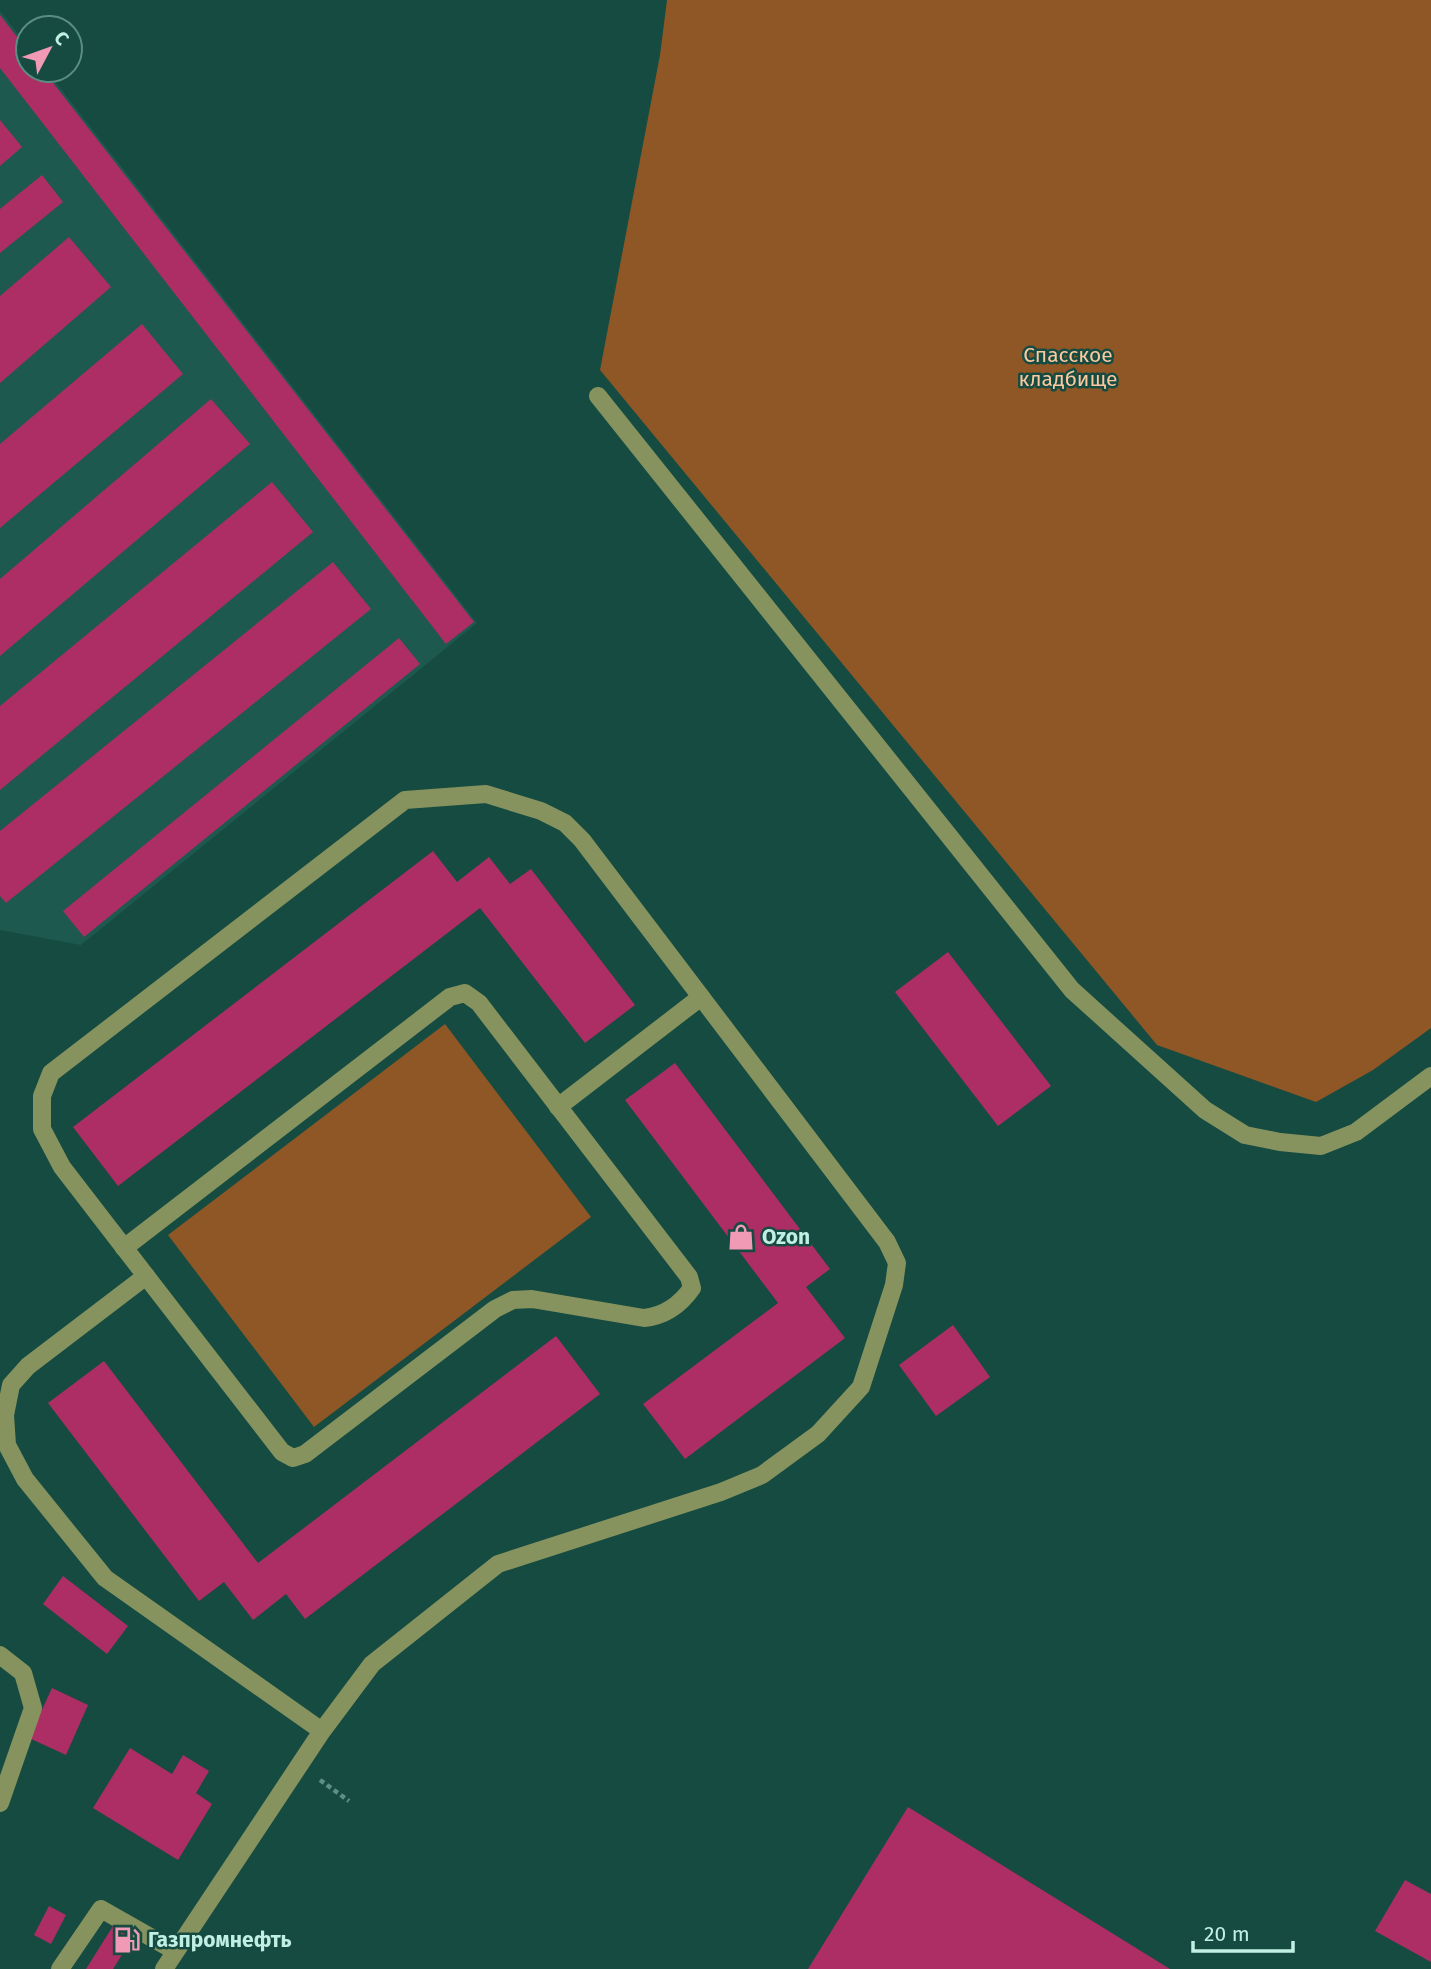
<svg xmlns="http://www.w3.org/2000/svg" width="1431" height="1969" viewBox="0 0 1431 1969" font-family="'Fira Sans',sans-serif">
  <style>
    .built { fill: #1d594f }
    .green { fill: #8f5725 }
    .building { fill: #ac2e64 }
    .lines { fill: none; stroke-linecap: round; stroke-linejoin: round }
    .path { stroke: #5d8f84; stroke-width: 4.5; stroke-dasharray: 5 3.5; stroke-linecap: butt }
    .minor { stroke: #87935e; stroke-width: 18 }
    .labels { text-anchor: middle; stroke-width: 5; stroke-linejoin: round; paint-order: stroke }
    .park-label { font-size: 21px; fill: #fcc8a0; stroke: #164b41 }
    .poi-label { font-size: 21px; font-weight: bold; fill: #c2efe4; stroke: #164b41; text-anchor: start }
  </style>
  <rect width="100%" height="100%" fill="#164b41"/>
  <!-- built -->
  <polygon class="built" points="0,11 28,47 28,70 46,70 477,623 81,945 0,930"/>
  <!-- green -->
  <g class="green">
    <polygon points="667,0 1431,0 1431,1028 1373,1070 1316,1102 1157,1045 600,370 660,55"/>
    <polygon points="445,1024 591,1217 314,1427 168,1235"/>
  </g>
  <!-- building -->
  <g class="building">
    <polygon points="0,15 28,51 28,70 43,70 474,622 446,644 0,68"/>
    <polygon points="0,120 22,147 0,166"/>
    <polygon points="42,175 63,202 0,253 0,209"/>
    <polygon points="69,237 111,287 0,383 0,296"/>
    <polygon points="142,324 183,374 0,528 0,444"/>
    <polygon points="211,399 250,444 0,656 0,579"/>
    <polygon points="272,482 313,532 0,790 0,706"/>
    <polygon points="333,562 371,609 6,903 0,896 0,831"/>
    <polygon points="399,638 420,664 84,937 63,911"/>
    <polygon points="433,851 457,882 489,857 510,884 531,869 635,1005 585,1043 480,908 118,1186 73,1127"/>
    <polygon points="948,952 1051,1086 998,1126 895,992"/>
    <polygon points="675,1063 830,1269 806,1287 845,1338 685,1459 643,1404 778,1303 625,1100"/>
    <polygon points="953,1325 990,1377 936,1416 899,1365"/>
    <polygon points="556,1336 600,1394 305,1619 286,1594 253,1620 224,1582 199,1601 48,1403 104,1361 258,1563"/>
    <polygon points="63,1576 128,1626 107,1654 43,1604"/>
    <polygon points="52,1688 88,1705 66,1755 29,1738"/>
    <polygon points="130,1748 172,1774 183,1755 209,1771 196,1793 212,1804 178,1860 93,1808"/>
    <polygon points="908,1807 1170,1969 808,1969"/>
    <polygon points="1405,1880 1431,1894 1431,1962 1375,1931"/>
    <polygon points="49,1906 66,1915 51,1944 34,1935"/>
    <polygon points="113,1926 132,1939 113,1969 86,1969"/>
  </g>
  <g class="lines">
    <!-- path -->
    <polyline class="path" points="320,1780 349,1801"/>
    <!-- minor -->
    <g class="minor">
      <polyline points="598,396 1072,990 1205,1110 1245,1135 1280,1142 1321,1146 1356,1132 1431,1076"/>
      <polyline points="558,1107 701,997"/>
      <path d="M124 1248 450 997 465 993 479 1003 689 1277 692 1288C680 1305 664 1316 644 1318L532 1299 513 1300 495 1309 305 1454 293 1458 282 1452 146 1276"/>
      <polyline points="0,1655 23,1673 33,1708 0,1803"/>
      <polyline points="60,1969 101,1909 175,1951"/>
      <polyline points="164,1969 322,1731 372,1664 498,1564 721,1492 762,1475 818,1434 861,1387 894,1285 897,1263 887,1242 582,840 565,823 541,811 486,794 405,800 51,1073 42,1096 42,1129 62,1167 146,1276 28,1366 11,1385 5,1415 7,1445 25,1479 105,1578 322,1731"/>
    </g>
  </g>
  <!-- icons -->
  <defs>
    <g id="shop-bare" transform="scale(2.1)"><path d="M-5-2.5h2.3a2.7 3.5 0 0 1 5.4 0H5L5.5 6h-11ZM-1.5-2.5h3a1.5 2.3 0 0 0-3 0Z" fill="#f09ab6" stroke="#164b41" stroke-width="2.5" paint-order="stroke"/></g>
    <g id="fuel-bare" transform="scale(2.1)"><path d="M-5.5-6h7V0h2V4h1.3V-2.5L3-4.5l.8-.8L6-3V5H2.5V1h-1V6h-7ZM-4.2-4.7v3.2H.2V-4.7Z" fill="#f09ab6" stroke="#164b41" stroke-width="2.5" paint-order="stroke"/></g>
  </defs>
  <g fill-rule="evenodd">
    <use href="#shop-bare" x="741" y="1237"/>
    <use href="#fuel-bare" x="127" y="1940"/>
  </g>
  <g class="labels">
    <!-- park labels -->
    <g class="park-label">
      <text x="1068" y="362">Спасское<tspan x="1068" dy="24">кладбище</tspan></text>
    </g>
    <!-- poi labels -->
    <g class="poi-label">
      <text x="762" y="1244">Ozon</text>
      <text x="148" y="1947">Газпромнефть</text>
    </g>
  </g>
  <!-- north arrow -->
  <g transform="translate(49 49) rotate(49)"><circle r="33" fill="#164b41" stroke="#5b8d82" stroke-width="2"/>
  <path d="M0-5L12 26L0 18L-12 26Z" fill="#f09ab6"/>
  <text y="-10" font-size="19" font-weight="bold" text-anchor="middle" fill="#c2efe4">С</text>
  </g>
  <!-- scale -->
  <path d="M1193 1941v10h100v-10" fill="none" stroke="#c2efe4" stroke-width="3.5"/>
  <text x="1204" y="1941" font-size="21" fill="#c2efe4" stroke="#164b41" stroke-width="5" paint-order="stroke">20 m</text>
</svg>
